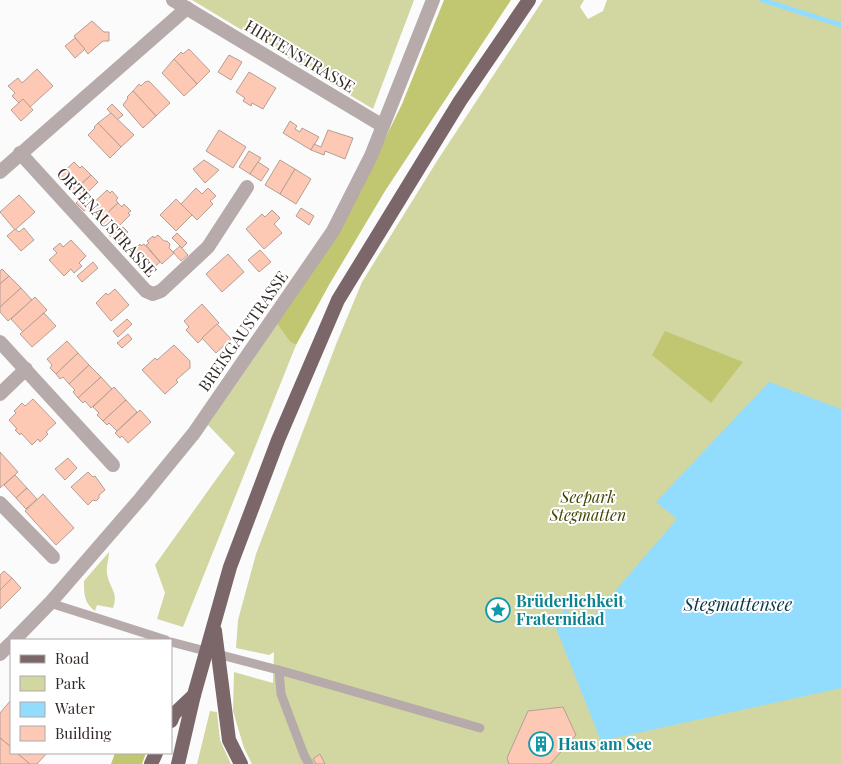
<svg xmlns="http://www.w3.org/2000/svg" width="841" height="764" viewBox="0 0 841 764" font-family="'Playfair Display',serif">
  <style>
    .green { fill: #d2d6a1 }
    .forest { fill: #c1c771 }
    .water { fill: #92dcfe }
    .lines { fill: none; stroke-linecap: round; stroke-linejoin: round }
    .stream { stroke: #92dcfe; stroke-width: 5 }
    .building { fill: #fdc9b5; stroke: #b69e95 }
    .service { stroke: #b6aaab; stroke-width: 9 }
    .minor { stroke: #b6aaab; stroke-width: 14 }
    .primary { stroke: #7b6669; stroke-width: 14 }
    .labels { text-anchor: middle; stroke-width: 4; stroke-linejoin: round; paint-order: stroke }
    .street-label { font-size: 16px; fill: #342a27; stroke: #fff }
    .park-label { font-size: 16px; font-style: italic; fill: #424400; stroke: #fff }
    .culture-label { font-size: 16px; font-weight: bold; fill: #0d838f; stroke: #fff; text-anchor: start }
    .water-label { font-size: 18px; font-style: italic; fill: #0a3749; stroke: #fff }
  </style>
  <rect width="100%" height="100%" fill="#fbfbfb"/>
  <!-- green -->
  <g class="green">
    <polygon points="192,0 414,0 373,109"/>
    <polygon points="543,0 584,0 580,7 588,19 603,11 607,0 841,0 841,764 252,764 244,748 233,711 234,672 273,683 274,652 269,655 236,648 238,620 256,554 337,342 362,282 437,161"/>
    <polygon points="277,324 290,342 296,345 183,627 157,619 165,593 155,565 235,453 208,425"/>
    <path d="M109 552C109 559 106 566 107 573 109 588 119 592 113 608L97 605 95 611C84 603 84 594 84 581Z"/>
    <polygon points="210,711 217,712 220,740 231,764 197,764"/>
  </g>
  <!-- forest -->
  <g class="forest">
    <polygon points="444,0 511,0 385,191 329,285 296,345 290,342 277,324 339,233 402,104"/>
    <polygon points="665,331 743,362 711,403 652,355"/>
    <polygon points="115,753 146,753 142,764 111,764"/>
  </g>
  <!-- water -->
  <polygon class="water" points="769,382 841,409 841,688 601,741 554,623 565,609 585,626 677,519 656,502"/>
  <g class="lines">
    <!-- stream -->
    <polyline class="stream" points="762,0 841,25"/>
  </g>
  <!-- building -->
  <g class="building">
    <polygon points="92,21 104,32 109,32 109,41 103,41 88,54 74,36"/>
    <polygon points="75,38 85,49 75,58 65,46"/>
    <polygon points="189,49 210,71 197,84 174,59 181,52 183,54"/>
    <polygon points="229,55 242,62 231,80 218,72"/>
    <polygon points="174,59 197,84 184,96 162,73"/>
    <polygon points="37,69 53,86 30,107 23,99 19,103 12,96 15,93 8,86 18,78 22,83"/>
    <polygon points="249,72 276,88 263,109 252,103 251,106 243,101 245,98 236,92"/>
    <polygon points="149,81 170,103 156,116 133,91 139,84 141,86 145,82"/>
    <polygon points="133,91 156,116 143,128 123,105 128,98 127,97"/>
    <polygon points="23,99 33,110 21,121 11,110"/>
    <polygon points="112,104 123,115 117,120 107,109"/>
    <polygon points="111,113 134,135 121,147 98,123"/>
    <polygon points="290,121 297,126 295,129 300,132 302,128 319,137 311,150 283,133"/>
    <polygon points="98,123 121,147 110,158 88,135 95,128 94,127"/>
    <polygon points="219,130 246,147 233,168 206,151"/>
    <polygon points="328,130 353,138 345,159 325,151 324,155 311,150 314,144 321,147"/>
    <polygon points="249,151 261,158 250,174 239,167"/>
    <polygon points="204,160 219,170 205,183 193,169"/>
    <polygon points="280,160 295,169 280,194 265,185"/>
    <polygon points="74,162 80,168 82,166 91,175 74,191 59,176"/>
    <polygon points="258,162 269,169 261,181 250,174"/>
    <polygon points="295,169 311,179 296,204 280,194"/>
    <polygon points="91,175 98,182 83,197 76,189"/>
    <polygon points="196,188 202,194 208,188 216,196 210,201 213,204 197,220 181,204"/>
    <polygon points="107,190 110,193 112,191 118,198 116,200 118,203 100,220 88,208"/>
    <polygon points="86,193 94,202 84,211 76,203"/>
    <polygon points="19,195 35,212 15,230 0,212"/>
    <polygon points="176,199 192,215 176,231 160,215"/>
    <polygon points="118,203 122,207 124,204 131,211 128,213 130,215 112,233 100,220"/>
    <polygon points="301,208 314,216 309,225 296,216"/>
    <polygon points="272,210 280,218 274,224 282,233 264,249 246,229 262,214 265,217"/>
    <polygon points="117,227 120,230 123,227 128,232 116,243 109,235"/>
    <polygon points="24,228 34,240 21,251 7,236 15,229 19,232"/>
    <polygon points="177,233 187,243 182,248 172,238"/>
    <polygon points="158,235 164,241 167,241 170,244 169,248 174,253 162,264 146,245 149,243 147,241 153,236 154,238"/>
    <polygon points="71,240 86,256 79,263 82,266 74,273 71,269 64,276 49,260 57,253 53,249 60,243 63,247"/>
    <polygon points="140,244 141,246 144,244 160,262 149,272 139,265 139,261 133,254 136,251 134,250"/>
    <polygon points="180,246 188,255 181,261 173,252"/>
    <polygon points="260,250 271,262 259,272 248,260"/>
    <polygon points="228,254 244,272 222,292 206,274"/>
    <polygon points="93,262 98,268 82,282 77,276"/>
    <polygon points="2,269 9,276 0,284 0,271"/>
    <polygon points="9,276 21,288 0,307 0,284"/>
    <polygon points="21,288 32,300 8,321 0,312 0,307"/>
    <polygon points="115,289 129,305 111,321 96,303 106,293 108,295"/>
    <polygon points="35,297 47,310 23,332 11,319"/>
    <polygon points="202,304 219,323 198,343 186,330 189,327 184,321"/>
    <polygon points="44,313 56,326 32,347 20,334"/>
    <polygon points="127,319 132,324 118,337 113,331"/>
    <polygon points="217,324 231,339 216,353 202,338"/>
    <polygon points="128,334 132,339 122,348 117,343"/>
    <polygon points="67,341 78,353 56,374 50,368 52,365 47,359"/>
    <polygon points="174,345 190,361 190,368 176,380 178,382 165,394 142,370 155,358 157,360"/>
    <polygon points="78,353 89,365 69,384 63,377 60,379 56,374"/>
    <polygon points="89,365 101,377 78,398 73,392 75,390 69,384"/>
    <polygon points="101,377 112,389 91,408 85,401 83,403 78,398"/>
    <polygon points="114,387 126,400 103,421 97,415 99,413 93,407"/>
    <polygon points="33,399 56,423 46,432 48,434 40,442 38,439 32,445 21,433 20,435 15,430 17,429 9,420 16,413 14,411 22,403 25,406"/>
    <polygon points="126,400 137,412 117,431 109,423 107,425 103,421"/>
    <polygon points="140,410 151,422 128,443 122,436 120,438 115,433"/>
    <polygon points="0,452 18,472 0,488"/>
    <polygon points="68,458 77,468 65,480 55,469"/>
    <polygon points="88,472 93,477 95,476 105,490 99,495 99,498 96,501 93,500 88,505 71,487"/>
    <polygon points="15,475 27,488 16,498 4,485"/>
    <polygon points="27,488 37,499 26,509 16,498"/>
    <polygon points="43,494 74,528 56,545 25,511"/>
    <polygon points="4,571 12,578 0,590 0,575"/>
    <polygon points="12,578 21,588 0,609 0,590"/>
    <polygon points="11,700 11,747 0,738 0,713"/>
    <polygon points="563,707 576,735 550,764 509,764 507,758 528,711"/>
    <polygon points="0,738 11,747 11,753 17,753 30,764 0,764"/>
    <polygon points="17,753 47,753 37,764 30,764"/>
    <polygon points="320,754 325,764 316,764 313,759"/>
  </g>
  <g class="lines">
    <!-- service -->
    <g class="service">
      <polyline points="50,603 166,640"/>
      <polyline points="171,642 286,672 480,728"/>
      <polyline points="279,670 281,694 304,755 309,764"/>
    </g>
    <!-- minor -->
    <g class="minor">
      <polyline points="173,0 383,126"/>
      <polyline points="20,153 146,291 153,294 161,291 208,247 247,187"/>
      <polyline points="0,172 187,8"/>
      <polyline points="0,342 113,465"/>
      <polyline points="0,394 26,369"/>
      <polyline points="0,503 53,557"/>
      <polyline points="14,640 50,603 141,498 194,433 333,231 371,156 433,0"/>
      <polyline points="0,654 11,643"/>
    </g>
    <!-- primary -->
    <g class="primary">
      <polyline points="215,631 229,740 241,764"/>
      <polyline points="171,721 174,714 194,695"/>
      <polyline points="151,764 156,753"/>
      <polyline points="178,764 194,695 230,567 278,440 338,300 460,101 529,0"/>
    </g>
  </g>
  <!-- icons -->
  <defs>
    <g id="sight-ring" transform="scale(1.25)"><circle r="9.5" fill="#fff" stroke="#0f9aa8" stroke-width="1.5"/><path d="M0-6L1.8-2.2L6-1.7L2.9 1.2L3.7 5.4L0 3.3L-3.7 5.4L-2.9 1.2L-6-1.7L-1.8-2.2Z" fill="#0f9aa8"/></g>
    <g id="building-ring" transform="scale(1.25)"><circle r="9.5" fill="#fff" stroke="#0f9aa8" stroke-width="1.5"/><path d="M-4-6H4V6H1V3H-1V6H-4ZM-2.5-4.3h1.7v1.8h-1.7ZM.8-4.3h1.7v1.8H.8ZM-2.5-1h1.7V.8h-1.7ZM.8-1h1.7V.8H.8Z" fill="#0f9aa8"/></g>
  </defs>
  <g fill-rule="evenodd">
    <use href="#sight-ring" x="498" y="610"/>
    <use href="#building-ring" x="541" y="744"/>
  </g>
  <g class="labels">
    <!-- street labels -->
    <g class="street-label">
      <text transform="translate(300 56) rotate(31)" y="6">HIRTENSTRASSE</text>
      <text transform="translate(107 222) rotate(48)" y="6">ORTENAUSTRASSE</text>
      <text transform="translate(243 331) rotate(-55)" y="6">BREISGAUSTRASSE</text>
    </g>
    <!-- park labels -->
    <g class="park-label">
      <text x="588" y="503">Seepark<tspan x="588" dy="18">Stegmatten</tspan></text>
    </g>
    <!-- culture labels -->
    <g class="culture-label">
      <text x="516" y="607">Brüderlichkeit<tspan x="516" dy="18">Fraternidad</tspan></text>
      <text x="558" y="750">Haus am See</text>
    </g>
    <!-- water labels -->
    <g class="water-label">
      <text x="738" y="611">Stegmattensee</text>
    </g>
  </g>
  <!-- legend -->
  <rect x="10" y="639" width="162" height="115" fill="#ffffff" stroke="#aeaaa9"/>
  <rect x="20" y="655" width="25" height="8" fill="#7b6669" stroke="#aeaaa9"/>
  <text x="55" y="664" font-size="15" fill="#342a27">Road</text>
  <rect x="20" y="676" width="25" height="15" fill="#d2d6a1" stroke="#aeaaa9"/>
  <text x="55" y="689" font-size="15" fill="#342a27">Park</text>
  <rect x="20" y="702" width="25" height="15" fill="#92dcfe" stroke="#aeaaa9"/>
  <text x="55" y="714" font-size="15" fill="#342a27">Water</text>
  <rect x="20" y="726" width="25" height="15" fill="#fdc9b5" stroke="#aeaaa9"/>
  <text x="55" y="739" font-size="15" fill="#342a27">Building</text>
</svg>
